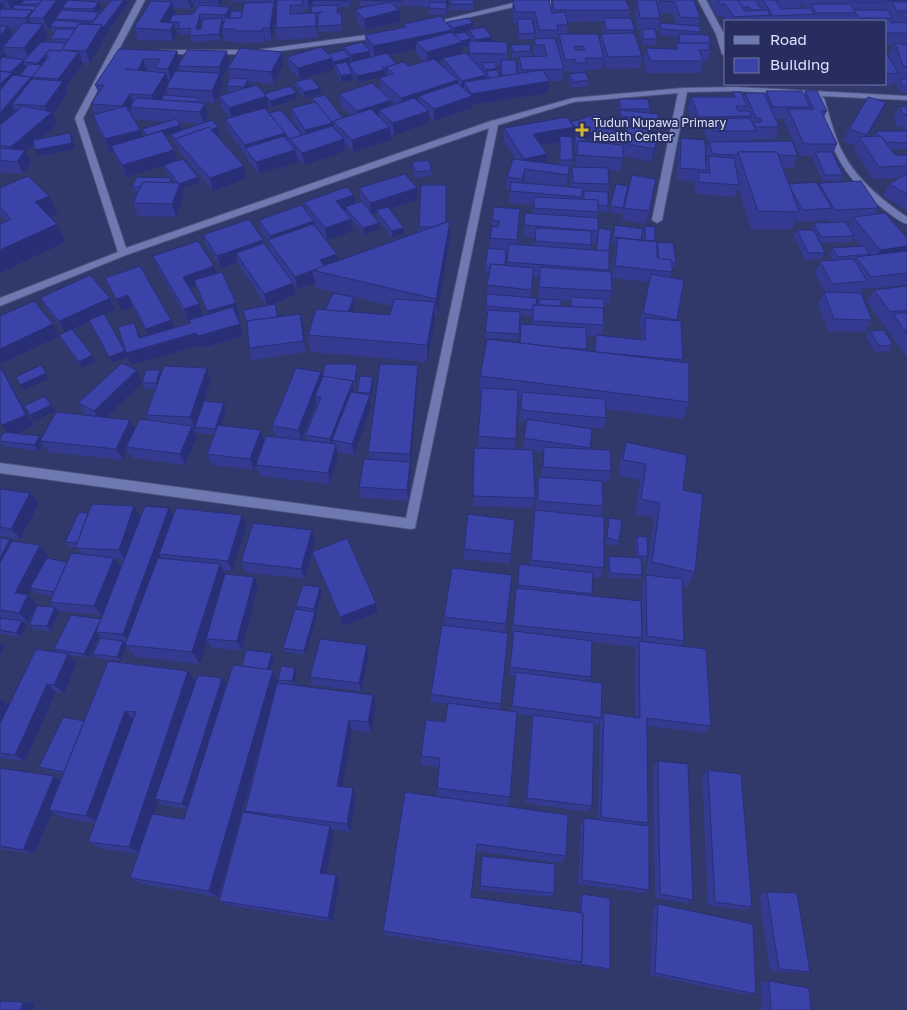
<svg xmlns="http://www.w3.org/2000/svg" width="907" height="1010" viewBox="0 0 907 1010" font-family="'Golos Text',sans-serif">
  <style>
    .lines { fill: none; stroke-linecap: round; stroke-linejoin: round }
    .minor-casing { stroke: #4c527b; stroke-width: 2 }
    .minor { fill: #6d79b0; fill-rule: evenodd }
    .wall { fill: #333a90; fill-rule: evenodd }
    .shaded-wall { fill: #292f76 }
    .building { fill: #3b43a8; stroke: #292f76; fill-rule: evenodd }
    .poi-dot { fill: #d5b534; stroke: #272e5f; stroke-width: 2 }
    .labels { text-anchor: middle; stroke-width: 4; stroke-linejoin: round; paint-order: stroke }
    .far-poi-label { font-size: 12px; fill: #dde3fc; stroke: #272e5f; text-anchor: start }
  </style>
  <rect width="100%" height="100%" fill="#31396b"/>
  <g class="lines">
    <!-- minor casing -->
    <g class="minor-casing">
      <g id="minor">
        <path d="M137 0H145L83 118 126 248 491 121 573 98 683 88 736 87 907 96V100L821 96 824 98C829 114 833 131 840 147 853 176 880 199 907 217V224C898 221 889 213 881 207 838 172 832 148 816 98L819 96 736 91 687 92 662 220 657 223 652 220 678 93 574 102 498 125 415 528 411 529 0 473V463L406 518 489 128 126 255 0 306V298L118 252 75 118Z"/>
        <polygon points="566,0 572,2 568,4 513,7 427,27 423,25 513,3"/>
        <polygon points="698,0 706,0 724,34 726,56 722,54 716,34"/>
        <polygon points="381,33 384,33 384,37 257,54 160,54 156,52 160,50 257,50"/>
      </g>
    </g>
    <!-- minor -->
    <use href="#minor" class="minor"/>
  </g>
  <!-- wall -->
  <g class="wall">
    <path d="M0 0H22L23 1 19 5 22 6 21 4 24 0H67V1H76L75 0 130 1 106 34V36L90 63 83 62V64L66 87 68 93 53 114 57 124 40 139 70 133 73 139 75 149 38 156 34 144 26 151 31 163 23 174 0 172ZM99 2H110L100 14 99 12H98L101 8ZM50 27 52 33H54L50 39 51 42H43L48 36 45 30H48ZM10 29H17L12 35ZM4 49 8 58H5L6 57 3 51H2ZM26 67V68L20 76 16 75Z"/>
    <path d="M149 0H221L222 2 220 6 230 7 232 12 243 11 246 3V2L232 1V0H351L350 7H338V13H341L342 31 319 32 318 19H317L318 38 278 40 276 28V10H275L276 14 272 40H265V43H236V41H224L222 30 221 40 191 42 190 34 180 35 178 28H176L177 34 173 41 138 40 134 28 150 2ZM312 1 313 6 312 13 305 14 304 9H309ZM192 3H194L195 8H197L193 14 174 15 175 13 174 8 191 9 193 5ZM201 20H203L201 29H199Z"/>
    <polygon points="360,0 402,0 401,7 396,7 400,22 365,30 357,21 355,9 370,6 360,6"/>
    <polygon points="403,0 448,0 446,15 429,14 429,7 403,6"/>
    <rect x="450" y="0" width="24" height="10"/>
    <path d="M513 0 551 8V0H626L630 10 628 18 635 30 634 33 642 56 640 68 607 69 604 60 602 69 586 70 585 73 589 80 588 86 572 88 568 80 569 74 574 73 573 71H563L562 81H549L548 93 472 105V108L434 121 429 116V123L394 135 391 133V140L353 152 345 143V151L304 165 296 156 298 162 259 174 248 160 247 157 228 131 225 119 230 117 222 108 219 96 231 92H228L226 86 230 79 228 68 282 52 284 64 274 84 249 82V85L248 87 264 94 297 99 271 107 268 104 269 108 266 109 269 113 302 135H303L293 120 291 108 313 103 312 98 343 118 351 115 341 106 339 94 380 90 379 78 387 76V74H385V76L358 82 353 74V80L341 82 336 71 335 67 333 66 334 70 300 79 289 69 287 57 328 54 344 51V47L366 46 365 35 404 27V24L448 25 447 22 473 29 492 41 508 54 507 60 517 74H519L518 69 519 57 512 58 511 51V45L531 51V57H534L533 50 534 39 519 40 517 24H514L512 11ZM603 21V24L605 33 601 34 600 42 567 34 568 25 567 22ZM533 23H534L537 39H534L535 33ZM469 30V36L454 35 453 34ZM557 37H559L558 46 560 56 556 41ZM469 46V56L462 54V47ZM416 49V53L425 62 409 66 396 64 389 55ZM443 60V67L437 62ZM496 65H500L501 77H500ZM391 100 395 105 391 106Z"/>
    <polygon points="637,0 694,0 700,18 698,26 700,32 700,35 711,48 707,62 703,62 700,73 647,73 644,59 646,48 675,49 676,43 678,43 678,37 660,35 659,29 660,23 676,24 673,13 659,13 660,18 658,30 656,30 657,39 656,45 642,45 640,35 641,30 638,30 635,11"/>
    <path d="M711 0H907V93L899 92 897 84H895L894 81 893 85 870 87 868 84H855H886V52L888 56 894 45 886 44V21H855L854 19 853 21H726L722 16H717L710 4ZM802 2 805 8H800Z"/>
    <path d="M119 49 177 51 180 62 229 63 222 79 223 84 215 103 200 102 205 103 208 115 204 123 218 127 220 134 216 135 244 166 247 178 213 191 179 151 178 146 173 140 171 135 166 136 174 150 178 160 200 183 182 189 184 195 176 217 138 216 133 203 138 193H135L132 187 176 183 166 172 164 166 126 177 116 158 113 151 110 152 97 127 93 115 95 114 91 104 99 94 95 85ZM178 66 180 71H176ZM166 91 168 95 161 100ZM131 111 134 119 167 122 142 129 145 136 142 137 130 113ZM178 122 201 124 182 130 180 125Z"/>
    <polygon points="295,82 321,94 305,98 296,88"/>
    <path d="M766 91 804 95 805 91 827 111 824 117 837 144 833 154 843 175 840 181H823L812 158 813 156H800L784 121 785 119H776L779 127 775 139H753L752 141 798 156 793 168H783L789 184 818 186 819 183 879 208 876 214 907 238V285L864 289 863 288 861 293 872 320 865 332 828 331 818 304 825 292 815 273 820 261 833 260 829 255 832 248 860 246 853 237 851 242 820 243 825 253 822 259 805 260 794 237 797 230H811L814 223 830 222 827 218 826 220 798 222 796 219 792 229H751L738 188 735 197 696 194 694 185 695 181 677 180 678 150 681 138 706 164 707 158 706 154 709 143 704 131 705 129H695L688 109 691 97H732L733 92 744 98 745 93 765 95ZM851 221 848 226 832 222Z"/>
    <polygon points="619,99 650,109 649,113 658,120 656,126 618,122 620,114 618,105"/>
    <polygon points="886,102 881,114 868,136 874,136 876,131 905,131 903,127 896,127 894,118 900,106 907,107 907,149 890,149 895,155 907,155 907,210 883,196 889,184 900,178 873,179 854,149 855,145 843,141 849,129"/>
    <path d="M571 122 658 140 655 152 651 162 623 156 620 171 608 170 609 184 608 192V206L607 212H598L597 218 598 231 596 243 591 242 590 250 609 251V272L612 291 609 303H604V325L602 336 642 339 641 330 642 326 639 325 649 282 612 278 616 244 612 243 615 225 641 240H643V233L645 226 655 227V242L676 263 674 269H672L670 278 684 280 677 321 683 360 682 362 689 402 683 419 606 409V418L603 429 573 426 592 429 589 449 611 471 608 482H602L603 506 600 516 604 568 600 578 593 577 592 596 642 638 641 641 643 642 642 584 646 575 654 518 635 514 640 480 618 475 621 458 626 442 683 490 695 572 688 586 682 585 684 641 681 646 711 726 705 733 647 726 648 823 645 826 649 890 644 893 578 884 581 823 584 818 598 820 600 721 604 713 635 717V650L637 647 592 642 591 677 589 681 601 718 598 725H594L592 806 589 812 525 803 531 723 532 716 517 714 510 797 508 806 437 797V788L439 767 422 765 421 756 445 722 448 704 431 702V694L444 625V617L512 575 505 633 500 710 511 711 515 676 509 675 514 634H512L515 598 516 588H517L519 564 530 566 533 520 535 510H536L537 488 538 477H541L543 452 533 450 535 498 533 508 473 506 474 448 508 449 477 447 481 393H479L480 376 519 343 532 324V316L520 315 518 340 485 338 487 312H486L487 297V285L489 273 485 272V266L489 248 490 238 492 227V220L520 209 517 245 534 246 535 238 523 237 525 213H533V205L509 203 510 189H506L507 177 515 159 504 140V128ZM574 132 578 136H575V142L574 150H577L575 167H572L570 179 571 187 566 186 570 166H572L573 160V139ZM593 138V142L586 141V140ZM559 142V165L546 163 547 154 541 145ZM524 182 554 185 523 183ZM506 252H508L507 265H505ZM533 277H539L538 299 571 301 570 307 561 306 539 299 538 305H536L531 298ZM586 336H596L593 352 586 351ZM518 398H521L519 422H527L523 449 530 450 515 449Z"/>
    <polygon points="412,162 432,170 432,176 415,178 412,168"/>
    <polygon points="656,179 646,224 622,220 624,208"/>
    <polygon points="628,186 622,214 609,212 610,206"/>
    <polygon points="0,188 49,196 58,214 50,217 66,242 0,273 0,224 6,221 0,215"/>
    <path d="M359 188H417V200L390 209 404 228V234L392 238 377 217V213L373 215 380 229 364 235 346 213V210L344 211 351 219 353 231 327 240 314 224 338 261 419 232V227L446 222 450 221V238L437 316H435L427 362 311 352 308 335 325 310 350 296 315 288V283L297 289 293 283 295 295 272 304 278 317 303 326 306 352 252 360 249 348 247 327 246 322 266 305 239 265 238 262 221 268 207 247 203 235 263 240 264 244 270 252 268 240 261 232 259 220 306 211 304 202 354 195 355 204 361 201ZM354 297 392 306 390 315 351 312 355 303Z"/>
    <path d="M153 256 214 266 216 274 239 315 236 316 243 336 202 348 201 345 132 365 126 353 140 334 141 338 148 335 133 307 122 311 105 278 171 320 174 328 191 323 189 320 188 321 158 268ZM196 286 198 292 208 314 203 316 199 304 190 288Z"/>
    <polygon points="907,286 907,357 885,326 887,324 883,324 867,302 874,290"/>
    <polygon points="40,298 110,298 115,310 105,315 128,357 112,363 90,322 73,330 96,361 82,368 62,341 59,336 0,364 53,324 59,335 65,332 47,310"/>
    <polygon points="870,331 893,345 889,351 875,352 866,337"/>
    <path d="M357 364V370L356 387H353L354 392 357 393 374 383 371 399H370L371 407 354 455 338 452V455L330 484 260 476 256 465 254 470 212 465 207 454 215 434 197 433 195 428 194 429 197 437 185 465 132 458 127 450 123 460 48 452 42 444 38 451 3 446 0 442V439L7 432 3 368 34 426 17 433 40 436 42 439 86 415H85L78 403 137 370 143 382 161 372 211 380 201 409H226L221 426 261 430 264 441 276 437 272 426 321 372 322 377ZM143 382 142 383 145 389H155L146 415 148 420 135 429 106 417ZM316 402 317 406 305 435 307 441 302 440Z"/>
    <polygon points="418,365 418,377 410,465 411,473 408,501 361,498 359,487 370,459 368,452"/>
    <polygon points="0,489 39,504 20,539 0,536"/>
    <path d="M174 515 247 526 232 571 223 570 225 575 254 577 258 586 242 650 212 648 207 641 200 664 136 657 126 646 121 661 98 658 93 654 102 638 99 635 89 658 69 655 77 663 64 693 56 692 25 761 0 758V699L9 705 58 653 54 649 101 619 102 615 59 611V612L51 631 33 629 29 625 54 607 50 602 52 596 35 593 31 589 28 595 37 604 28 622 0 617V538L10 539 12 542 40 545 48 555 45 561 67 562 81 554 76 547H69L65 542 140 517 137 526ZM115 559H124L121 567Z"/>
    <polygon points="609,518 619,541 618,546 606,544 608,523"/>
    <polygon points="515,520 510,564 463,559 464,549"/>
    <polygon points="637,536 648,556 646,561 641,561 642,575 640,579 609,578 608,561 609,556 636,558 635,541"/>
    <polygon points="315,540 312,552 376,603 378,612 343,626 315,561 312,552 305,579 245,572 241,562"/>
    <polygon points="320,587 322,592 316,613 317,616 305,655 285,652 283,648 297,609 296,606"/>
    <polygon points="0,618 27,626 21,637 0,634"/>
    <polygon points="369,654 361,691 313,685 310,677"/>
    <path d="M274 658 270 670H273L278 682V683H279L278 680 297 672 294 685 376 706 371 733 352 730 342 787 356 797 350 832 332 829 334 833 326 874 340 881 332 922 228 905 219 901 247 813 245 811 269 715 218 897 143 884 130 878 139 854 102 849 88 842 95 823 64 818 52 812 34 854 0 849V768L54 776 61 780 63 774 45 770 39 767 84 721 195 681 227 684 242 666ZM158 801 162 805 187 809 184 819 154 814Z"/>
    <polygon points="658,761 693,900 687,903 655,898 653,767"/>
    <polygon points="708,770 752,907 744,910 708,905 702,777"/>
    <polygon points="405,792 566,856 562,863 476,851 471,897 580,913 580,896 582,894 610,969 607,970 578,965 578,964 576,965 386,935 383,931"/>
    <polygon points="482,861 554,893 552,897 479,890"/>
    <polygon points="767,892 810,972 800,973 770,971 759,895"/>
    <polygon points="658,904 756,994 747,995 650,975 653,907"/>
    <polygon points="769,981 811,1010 762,1010 761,982"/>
  </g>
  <!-- shaded-wall -->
  <g class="shaded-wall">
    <polygon points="9,0 22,0 23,1 13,14 8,2"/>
    <polygon points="57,0 67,0 68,3 62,8 63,10 55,19 56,20 48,30 43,18"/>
    <polygon points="124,0 130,1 106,34 106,36 90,63 86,51 102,25"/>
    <polygon points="188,0 191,0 193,5 191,9"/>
    <polygon points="219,0 221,0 222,2 220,8 218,2"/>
    <polygon points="274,0 281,0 276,10"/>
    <polygon points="308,0 313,0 309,9"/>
    <polygon points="446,0 448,0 446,15"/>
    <polygon points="2,2 7,13 0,17 0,4"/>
    <polygon points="99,2 101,8 95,15 93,9"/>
    <polygon points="172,2 175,13 166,29 160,22"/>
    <polygon points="274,2 276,14 272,40 270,28"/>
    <polygon points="230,7 232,13 227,21 225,15"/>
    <polygon points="32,10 36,18 28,18 33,27 31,30 26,18"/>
    <polygon points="399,10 400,22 365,30 364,19"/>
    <polygon points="316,13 317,25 318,38 316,26"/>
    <polygon points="200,14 201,20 198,35 196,29"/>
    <polygon points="222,18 223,24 221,40 219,34"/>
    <polygon points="174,23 177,34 173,41 170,30"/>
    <polygon points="473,23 473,29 453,34 453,28"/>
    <polygon points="43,24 48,36 29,60 24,48"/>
    <polygon points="8,26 13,38 3,47 4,49 0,53 0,35"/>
    <polygon points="263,28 265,40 265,43 263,31"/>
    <polygon points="452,30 452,42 416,42 416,49 374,58 373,46"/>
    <polygon points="492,37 491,43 476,46 476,40"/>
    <polygon points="471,39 471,45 462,47 462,54 443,58 443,60 428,64 427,52 460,41"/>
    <polygon points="3,51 6,57 1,63 0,62 0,55"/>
    <polygon points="177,51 180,62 171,81 168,69"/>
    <polygon points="227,51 229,63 222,79 219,67"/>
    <polygon points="370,51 370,57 352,62 351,55"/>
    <polygon points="79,52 83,64 66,87 68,93 53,114 57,124 26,151 31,163 23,174 11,147 48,114 45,106 60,85 58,79"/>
    <polygon points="282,52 284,64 274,84 271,72"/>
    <polygon points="45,54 45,55 47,61 40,69 38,63"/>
    <polygon points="350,57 351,63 336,67 335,64 334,68 334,62"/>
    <polygon points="332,58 334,70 300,79 298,68"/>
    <polygon points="143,59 147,71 141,81 138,70"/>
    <polygon points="24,60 23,62 26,67 14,78 0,102 0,84 9,74"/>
    <rect x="385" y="68" width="2" height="6"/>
    <polygon points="497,68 497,74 486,71 486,87 464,82 464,92 462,93 462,81 486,75 486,70"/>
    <polygon points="384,70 385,76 358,82 357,76"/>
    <polygon points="166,73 170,85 166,88 166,91 156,108 152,95"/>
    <polygon points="220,73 223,84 215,103 212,91"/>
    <polygon points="352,74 353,80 341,82 341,76"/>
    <polygon points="31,77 32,80 12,104 16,113 0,132 0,113"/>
    <polygon points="248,79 249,85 245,93 244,87"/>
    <polygon points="458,80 458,92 419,96 419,104 401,110 401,98"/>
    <polygon points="550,81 548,93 472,105 472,108 434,121 434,109 471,96 471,94"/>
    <polygon points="320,88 321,94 305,98 304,92"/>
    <polygon points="296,93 297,99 271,107 270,101"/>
    <polygon points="130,94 134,106 130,107 131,111 126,118 122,106"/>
    <polygon points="267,96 269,108 232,120 229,108"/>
    <polygon points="391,100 392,112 379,110 379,116 359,123 357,111"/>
    <polygon points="886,102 881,114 863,143 867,135"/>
    <polygon points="205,103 208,115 204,124 200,112"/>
    <polygon points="429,111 429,123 394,135 393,123"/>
    <polygon points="333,121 334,128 307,142 305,130 332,123 331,122"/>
    <polygon points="180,125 182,131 149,141 147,135"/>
    <polygon points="218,127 220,134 182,146 177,141"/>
    <polygon points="390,127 391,140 353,152 352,140"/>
    <polygon points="574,127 573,139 560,136 559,142 532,146 533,134"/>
    <polygon points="611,127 610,133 594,137 593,138 583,141 584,135"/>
    <polygon points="140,130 144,143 111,146 113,151 110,152 105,139"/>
    <polygon points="70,133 73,139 75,149 38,156 35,150"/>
    <polygon points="285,133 287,145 245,148 245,145"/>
    <polygon points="344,139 345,151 304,165 302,153"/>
    <polygon points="658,140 655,152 651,162 654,149"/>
    <polygon points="174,150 178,162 126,177 122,165"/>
    <polygon points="295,150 298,162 259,174 256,162"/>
    <polygon points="547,154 546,167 525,169 524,182 521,191 524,159"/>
    <polygon points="244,166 247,178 213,191 210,178"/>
    <polygon points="198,177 200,183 182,189 184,195 176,217 172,204 179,184"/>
    <polygon points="417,188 417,200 378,213 376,210 377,213 371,215 370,203"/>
    <polygon points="354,195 355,207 345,207 346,210 338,213 336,201"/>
    <polygon points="49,196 58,214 44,220 35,202"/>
    <polygon points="351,219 353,231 327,240 325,228"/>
    <polygon points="314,221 316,233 273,248 270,236"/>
    <polygon points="450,221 450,238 437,316 436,299"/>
    <polygon points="379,223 380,229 364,235 363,228"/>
    <polygon points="57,224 66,242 0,273 0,250"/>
    <polygon points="404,228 404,234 392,238 392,231"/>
    <polygon points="263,240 266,252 236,253 238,262 221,268 217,256"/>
    <polygon points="907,246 907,255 873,262 880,250"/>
    <polygon points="337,254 339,266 325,271 320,260"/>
    <polygon points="214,266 218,278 194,280 196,286 187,289 183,277"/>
    <polygon points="312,271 315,283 297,289 295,277"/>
    <polygon points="293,283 295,295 267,306 264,294"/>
    <polygon points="128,295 133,307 122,311 116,299"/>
    <polygon points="354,297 355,303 347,322 346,316"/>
    <polygon points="110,298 115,310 65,333 59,321"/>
    <polygon points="435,302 435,319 427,362 427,345"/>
    <polygon points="236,303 239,315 211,323 207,311"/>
    <polygon points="199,304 203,316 188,321 184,309"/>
    <polygon points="300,314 303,326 306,352 304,341"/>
    <polygon points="171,320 176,331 151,341 146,329"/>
    <polygon points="134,323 140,334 144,348 196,333 201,345 132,365 126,353 139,338"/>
    <polygon points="53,324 60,336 0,364 0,349"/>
    <polygon points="240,324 243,336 202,348 198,336"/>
    <polygon points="125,351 128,357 112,363 109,357"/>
    <polygon points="92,355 96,361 82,368 79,362"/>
    <polygon points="0,364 34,426 11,436 2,425"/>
    <polygon points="357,364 357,370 356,387 355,381"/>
    <polygon points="418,365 418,377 411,465 410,454"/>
    <polygon points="207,368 211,380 195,429 190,417"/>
    <polygon points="137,370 143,382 101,423 94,411"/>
    <polygon points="160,370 163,376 159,389 156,383"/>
    <polygon points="321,372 323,380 315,396 316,402 301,441 298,430"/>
    <polygon points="46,373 49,379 24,390 20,385"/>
    <polygon points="373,377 374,383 371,399 370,393"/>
    <polygon points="353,381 354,393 332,440 334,447 333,450 330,439"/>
    <polygon points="370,395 371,407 354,455 352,444"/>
    <polygon points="45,396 55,411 34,421 30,415"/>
    <polygon points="224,403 226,409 218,435 215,429"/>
    <polygon points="130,420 136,431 126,447 127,450 123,460 116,449"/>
    <polygon points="192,426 197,437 185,465 180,454"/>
    <polygon points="261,430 264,441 254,470 250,459"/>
    <polygon points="40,436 43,441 40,441 42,444 38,451 34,445"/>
    <polygon points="336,444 338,455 330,484 328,473"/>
    <polygon points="410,462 411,473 408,501 407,490"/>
    <polygon points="30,493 39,504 20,539 11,529"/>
    <polygon points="134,506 140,517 125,560 119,550"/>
    <polygon points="169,508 175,518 159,554 161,557 130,643 123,634"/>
    <polygon points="242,515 247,526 232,571 228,561"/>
    <polygon points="312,530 315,540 305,579 301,569"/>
    <polygon points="10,539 19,549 0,586 0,558"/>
    <polygon points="40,545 48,555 32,588 30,588 31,589 28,595 37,604 28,622 19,613 15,593"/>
    <polygon points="114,558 121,568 102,615 94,606"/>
    <polygon points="220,564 227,578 206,639 207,641 200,664 192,652"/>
    <polygon points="254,577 258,586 242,650 237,641"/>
    <polygon points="320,587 322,592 316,613 314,609"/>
    <polygon points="376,603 378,612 343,626 340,617"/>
    <polygon points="55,607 59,612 51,631 47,626"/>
    <polygon points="315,612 317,616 305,655 304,651"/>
    <polygon points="101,619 96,632 99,635 89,658 84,654"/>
    <polygon points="22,621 27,626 21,637 16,633"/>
    <polygon points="123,641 127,645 125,645 126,646 121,661 117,657"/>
    <polygon points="0,643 5,646 0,655"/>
    <polygon points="367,645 369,654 361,691 359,683"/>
    <polygon points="272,653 274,658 269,674 267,670"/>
    <polygon points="68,654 77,663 64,693 54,685"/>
    <polygon points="295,668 297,672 294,685 292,681"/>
    <polygon points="273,670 278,682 218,897 209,891"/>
    <polygon points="188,671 196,682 155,799 158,801 141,854 129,847"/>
    <polygon points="222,678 228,686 189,809 182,804"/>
    <polygon points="47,684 56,692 25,761 15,755"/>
    <polygon points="373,695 376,706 371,733 368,722"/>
    <polygon points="1,699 16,710 0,736 0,701"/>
    <polygon points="125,711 136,721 100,823 86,816"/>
    <polygon points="349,720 352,730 341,795 337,786"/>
    <polygon points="54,776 64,783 49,810 52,812 34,854 23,850"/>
    <polygon points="353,788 356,797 350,832 347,824"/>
    <polygon points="330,826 334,833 325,879 320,873"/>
    <polygon points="336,875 340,881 332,922 328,918"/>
    <polygon points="23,1002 35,1003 33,1010 21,1010"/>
  </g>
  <!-- building -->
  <g class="building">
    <polygon points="0,0 9,0 8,2 2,2 0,4"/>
    <polygon points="24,0 42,0 39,4 21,4"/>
    <polygon points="42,0 57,0 43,18 28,18"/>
    <polygon points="68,0 99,2 93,9 62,8"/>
    <polygon points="112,0 124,0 103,28 102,25 91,24"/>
    <polygon points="194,0 219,0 218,2 193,2"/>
    <polygon points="277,0 303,0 303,5 290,5 290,14 316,13 316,26 276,28"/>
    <polygon points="312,0 349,0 349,1"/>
    <polygon points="360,0 401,0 401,1"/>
    <rect x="450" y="0" width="24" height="4"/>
    <polygon points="513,0 549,0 552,13 565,12 568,25 557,25 558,30 539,30 535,12 515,12"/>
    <polygon points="552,0 626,0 630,10 554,10"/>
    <polygon points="637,0 656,0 660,18 640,18"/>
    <polygon points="659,0 694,0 700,18 680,17 675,2 660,1"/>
    <polygon points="718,0 738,0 745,11 767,10 771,15 734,17 725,4 720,4"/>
    <polygon points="738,0 755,0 762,10 751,10 749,7 743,8"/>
    <polygon points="763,0 780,0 775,0 781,9 809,8 815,14 773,16"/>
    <polygon points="850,0 885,0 886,2 851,2"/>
    <polygon points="888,0 907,0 907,1"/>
    <polygon points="151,1 172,2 160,22 174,23 170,30 134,28"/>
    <polygon points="274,2 270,28 263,28 263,31 234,31 234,29 222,29 225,18 241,18 244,3"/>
    <polygon points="390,2 399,10 364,19 355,9"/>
    <polygon points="430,2 447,3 446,9 429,8"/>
    <polygon points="892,2 907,2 907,11 897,11"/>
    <polygon points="811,4 850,4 856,13 816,13"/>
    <polygon points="15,5 37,6 33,12 32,10 12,9"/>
    <polygon points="199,5 230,7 225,15 200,14 196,29 201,29 203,19 222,18 219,34 189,36 191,28 178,29 180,22 170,22 172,15 193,14"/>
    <polygon points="338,5 337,13 341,13 342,25 318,26 318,14 323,12 311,13 312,6"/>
    <polygon points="0,9 32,10 26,18 0,17"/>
    <polygon points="62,10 99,12 93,21 55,19"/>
    <polygon points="854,10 887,10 893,18 859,18"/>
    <polygon points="232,11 243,11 240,18 229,18"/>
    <polygon points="441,16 452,30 373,46 365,35 406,27 404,24"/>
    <polygon points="468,18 473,23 453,28 447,22"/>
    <polygon points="604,18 631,18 635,30 606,30"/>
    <polygon points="517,19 532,19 535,33 519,34"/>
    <polygon points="55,20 90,23 89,24 79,24 76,28 50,27"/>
    <polygon points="876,20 890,20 891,23 907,22 907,33 886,33 886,21 877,21"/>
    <polygon points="23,23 43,24 24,48 3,47"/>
    <polygon points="660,23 700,26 700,32 661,29"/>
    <polygon points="79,24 102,25 86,51 63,50 79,52 58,79 32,77 49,56 45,55 49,50 61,51"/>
    <polygon points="0,26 8,26 0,35"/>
    <polygon points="484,27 492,37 476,40 469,30"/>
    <polygon points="57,29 75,29 69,39 50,39"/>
    <polygon points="642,29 655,29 657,39 643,39"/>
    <polygon points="451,32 463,42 427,52 416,42"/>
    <polygon points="465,32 471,39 461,41 454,34"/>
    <polygon points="634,33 642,56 608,57 601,34"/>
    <path d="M559 34H598L604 58H585L587 63H575V59L565 60ZM583 46 585 50H576L574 47Z"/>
    <polygon points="679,34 709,35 711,48 709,48 708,43 680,43"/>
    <polygon points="555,38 564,69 522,70 519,57 547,56 544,45 535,45 534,39"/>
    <polygon points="469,41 507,42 508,54 469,53"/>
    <polygon points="41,42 66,43 61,51 49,50 38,63 23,62"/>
    <polygon points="362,42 370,51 351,55 344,47"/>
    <polygon points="676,43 708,43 710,50 699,50 703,61 650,61 646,48 678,49"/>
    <polygon points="895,43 907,45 907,67 903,66"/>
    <polygon points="530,44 531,51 513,52 511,45"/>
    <polygon points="321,47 332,58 298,68 287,57"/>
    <polygon points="240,48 282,52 271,72 228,68"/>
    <polygon points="119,49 177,51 168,69 155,68 160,59 143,59 138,70 125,69 166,73 152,95 130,94 122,106 91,104 104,85 95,85"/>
    <polygon points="187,50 227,51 219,67 178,66"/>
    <polygon points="343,50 350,57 334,62 332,60 332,58 328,54"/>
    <polygon points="886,52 898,73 886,74"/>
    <polygon points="387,53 396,64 386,67 387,68 385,68 382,66 384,70 357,76 348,63"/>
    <polygon points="466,53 486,75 462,81 443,58"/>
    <polygon points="3,57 24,60 10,72 0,71 0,60"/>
    <polygon points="434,59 458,80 401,98 379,78 394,74 386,67 403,62 409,66"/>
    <polygon points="501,60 516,60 517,74 502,76"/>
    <polygon points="347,62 352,74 341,76 335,64"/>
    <polygon points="494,62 497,68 486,70 481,63"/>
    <polygon points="29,64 42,65 32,77 32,79 31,77 20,76"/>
    <polygon points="497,70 500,77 489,78 486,71"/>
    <polygon points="542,70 550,81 471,94 464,82"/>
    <polygon points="0,71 12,73 0,84"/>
    <polygon points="175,71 220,73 212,91 166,88"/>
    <polygon points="585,72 589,80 573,82 569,74"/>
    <polygon points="13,75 31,77 0,113 0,90"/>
    <polygon points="230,78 248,79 244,87 226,86"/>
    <polygon points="311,78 320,88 304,92 295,82"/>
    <polygon points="32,79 63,81 45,106 12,104"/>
    <polygon points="900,79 907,79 907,86 902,86"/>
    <polygon points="372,83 391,100 357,111 339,94"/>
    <polygon points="457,83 472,96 434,109 419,96"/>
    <polygon points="256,85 267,96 229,108 219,96"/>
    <polygon points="290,86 296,93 270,101 264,94"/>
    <polygon points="766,91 802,91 810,107 773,107"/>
    <polygon points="805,91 817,91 827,111 821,111 837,144 804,144 788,109 814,109"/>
    <polygon points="733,92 741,92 747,106 736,106 738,111 750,111 752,116 699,117 691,97 735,97"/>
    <polygon points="745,93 764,93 779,127 756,127 753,122 762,122 760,118 756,118"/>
    <polygon points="164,95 199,98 197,102 161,100"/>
    <polygon points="325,95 343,118 331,122 316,102 312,98"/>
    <polygon points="868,97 886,102 867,135 849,129"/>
    <polygon points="136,98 205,103 200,112 130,107"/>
    <polygon points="414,98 429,111 393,123 379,110"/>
    <polygon points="619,99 648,99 650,109 621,109"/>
    <polygon points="316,102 332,123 305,130 291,108"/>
    <polygon points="23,106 52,112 11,147 0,145 0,125"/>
    <polygon points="126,106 140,130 105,139 93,115"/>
    <polygon points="900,106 907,107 907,115 902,114"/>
    <polygon points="265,108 285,133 245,145 225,119"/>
    <polygon points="371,109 390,127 352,140 333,121"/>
    <polygon points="281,110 302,135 289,139 285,133 269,113"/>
    <polygon points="620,110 658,114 658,120 620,116"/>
    <polygon points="597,114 611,127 605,129 598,127 596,131 584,135 571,122"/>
    <polygon points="567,117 574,127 533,134 547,154 524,159 504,128"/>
    <polygon points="750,118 756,131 713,131 708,119"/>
    <polygon points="176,119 180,125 147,135 142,129"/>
    <polygon points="212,120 218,127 211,130 209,127 175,139 176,140 171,134"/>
    <polygon points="332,126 344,139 302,153 290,139"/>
    <polygon points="628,126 657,132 655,139 626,133"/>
    <polygon points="209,127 244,166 210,178 175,139"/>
    <polygon points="598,127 658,140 654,149 594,137"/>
    <polygon points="162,131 174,150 122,165 111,146"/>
    <polygon points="876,131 907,131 907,143 886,142 881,136 879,136"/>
    <polygon points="70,133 72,143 35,150 33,140"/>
    <polygon points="284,136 295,150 256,162 245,148"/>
    <polygon points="560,136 572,137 573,160 560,160"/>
    <polygon points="575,136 585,137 586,141 578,141 578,144 575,144"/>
    <polygon points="881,136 895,155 907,155 907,166 879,167 859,137"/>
    <polygon points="681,138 705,140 706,170 680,168"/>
    <polygon points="578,141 623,145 623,158 577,155"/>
    <polygon points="792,141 798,156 778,155 777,152 738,152 737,155 713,154 709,142"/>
    <polygon points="0,148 25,150 17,162 0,160"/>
    <polygon points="738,152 777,152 799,212 758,211"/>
    <polygon points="815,152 832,152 843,175 825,175"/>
    <polygon points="708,156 734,158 739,185 699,182 698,172 710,173"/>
    <polygon points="183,159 198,177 179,184 164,165"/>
    <polygon points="513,159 570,166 568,175 525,169 522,179 507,177"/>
    <polygon points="428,160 432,170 415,172 412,162"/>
    <polygon points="572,167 608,168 609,184 573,183"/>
    <polygon points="405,174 417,188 370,203 359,188"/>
    <polygon points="907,174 907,194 889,184"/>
    <polygon points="632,175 656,179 649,211 624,208"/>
    <polygon points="28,176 49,196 35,202 57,224 0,250 0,224 11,219 0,207 0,188"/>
    <polygon points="137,177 171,178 169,183 143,182 140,187 132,187"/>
    <polygon points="861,181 879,208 835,210 819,183"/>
    <polygon points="143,182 180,183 172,204 133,203"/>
    <polygon points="511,182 582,188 582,197 510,191"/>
    <polygon points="816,182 832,208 803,210 792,191 789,184"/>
    <polygon points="616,184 628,186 623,208 610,206"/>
    <polygon points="421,185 446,185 446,222 433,227 419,227"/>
    <polygon points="347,187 354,195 336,201 351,219 325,228 304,202"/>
    <polygon points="584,191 608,192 608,206 598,205 598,200 584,200"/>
    <polygon points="534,197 598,200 598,212 534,208"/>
    <polygon points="362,201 379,223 363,228 345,207"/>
    <polygon points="301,205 314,221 270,236 259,220"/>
    <polygon points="388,207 404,228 392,231 376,210"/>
    <polygon points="494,207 520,209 517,240 490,238 492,226 498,227 499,221 492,220"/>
    <polygon points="525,213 598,218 598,231 524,225"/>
    <polygon points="885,213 907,238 907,246 880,250 853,217"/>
    <polygon points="249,219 263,240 217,256 203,235"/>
    <polygon points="450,221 436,299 312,270"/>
    <polygon points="846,222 854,236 821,237 814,223"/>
    <polygon points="313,224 337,254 320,260 324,266 295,277 268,240"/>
    <polygon points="615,225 643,229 641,240 613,237"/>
    <polygon points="645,226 655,227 655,241 645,240"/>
    <polygon points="536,228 591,231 591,245 535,241"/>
    <polygon points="599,228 611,230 609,251 596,251"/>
    <polygon points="797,230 814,230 825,253 808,253"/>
    <polygon points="618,238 657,242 657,258 672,260 672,272 615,266"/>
    <polygon points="198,241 214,266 183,277 199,304 184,309 153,256"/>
    <polygon points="657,242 673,243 676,263 672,263 672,260 659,259"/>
    <polygon points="264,243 293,283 264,294 236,253"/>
    <polygon points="509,244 609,251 609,270 507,262"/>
    <polygon points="864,246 870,254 838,257 832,248"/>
    <polygon points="488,248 506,250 505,265 491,264 490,267 485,266"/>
    <polygon points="907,251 907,273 871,277 856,257"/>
    <polygon points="854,259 867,281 832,284 820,261"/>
    <polygon points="491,264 534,268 531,290 487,285"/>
    <polygon points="140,266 171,320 146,329 128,295 116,299 105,278"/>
    <polygon points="540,267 611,272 612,291 539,287"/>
    <polygon points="222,272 236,303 207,311 194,280"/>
    <polygon points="651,274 684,280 677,320 643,313"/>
    <polygon points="90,275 110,298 59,321 40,298"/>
    <polygon points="907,286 907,310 890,312 874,290"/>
    <polygon points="824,292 861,293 872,320 834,319"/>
    <polygon points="333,293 354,297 348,312 325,310"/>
    <polygon points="487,294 537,298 536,305 533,305 533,310 486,306"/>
    <polygon points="571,297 604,299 604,312 603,312 603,308 571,307"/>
    <polygon points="394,299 435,302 427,345 308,335 316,309 390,315"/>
    <polygon points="539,299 561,300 561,306 539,305"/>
    <polygon points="34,301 53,324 0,349 0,316"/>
    <polygon points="275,304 278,317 247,321 247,322 246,322 243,310"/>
    <polygon points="533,305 603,308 604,325 533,321"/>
    <polygon points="233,307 240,324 198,336 196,333 126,353 118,327 134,323 139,338 191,323 189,320"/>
    <polygon points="488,310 520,312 519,334 485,332"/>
    <polygon points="907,312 907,334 893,314"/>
    <polygon points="104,314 125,351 109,357 89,320"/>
    <polygon points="300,314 304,341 249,348 247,321"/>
    <polygon points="645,318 681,321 683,360 595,352 596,335 645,340"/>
    <polygon points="521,324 586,328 587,349 555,347 520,343"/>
    <polygon points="72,329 92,355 79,362 59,335"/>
    <polygon points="884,330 893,345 879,346 870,331"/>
    <polygon points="487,339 689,363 689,402 480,376"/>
    <polygon points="122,363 137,370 94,411 78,403"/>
    <polygon points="325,364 357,364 355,381 322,377"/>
    <polygon points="380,364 418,365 410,454 368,452"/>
    <polygon points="41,365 46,373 20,385 16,377"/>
    <polygon points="0,366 26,415 2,425 0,421"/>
    <polygon points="164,366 207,368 190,417 146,415"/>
    <polygon points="296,368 321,372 298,430 272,426"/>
    <polygon points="146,370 160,370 156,383 142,383"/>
    <polygon points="323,376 353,381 330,439 305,435 321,397 315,396"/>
    <polygon points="360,376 373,377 370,393 357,392"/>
    <polygon points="482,388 518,390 516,439 478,436"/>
    <polygon points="351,392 370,395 352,444 332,440"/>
    <polygon points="522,392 605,399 606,418 521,410"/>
    <polygon points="45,396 51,405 30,415 24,406"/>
    <polygon points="204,401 224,403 215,429 195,427"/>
    <polygon points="56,412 130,420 116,449 40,441"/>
    <polygon points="140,419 192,426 180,454 126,447"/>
    <polygon points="527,419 592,429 590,448 524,438"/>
    <polygon points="218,425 261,430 250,459 207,454"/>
    <polygon points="4,432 40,436 34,445 0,441 0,439"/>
    <polygon points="266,436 336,444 328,473 256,465"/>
    <polygon points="626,442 687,455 683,490 703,494 695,572 652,562 660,503 641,499 646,464 623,460"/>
    <polygon points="544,447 610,450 611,471 543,467"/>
    <polygon points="474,448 533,450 535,498 473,496"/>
    <polygon points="364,459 410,462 407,490 359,487"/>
    <polygon points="538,477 602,481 603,506 538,501"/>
    <polygon points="0,489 30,493 11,529 0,527"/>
    <polygon points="92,504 134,506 119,550 75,548"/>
    <polygon points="145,506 169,508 123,634 96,632"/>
    <polygon points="176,508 242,515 228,561 159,554"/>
    <polygon points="535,510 604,517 604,568 531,560"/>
    <polygon points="79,512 88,513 77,543 65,542"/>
    <polygon points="468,514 515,520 511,554 464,549"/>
    <polygon points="609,518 622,520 619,541 607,538"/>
    <polygon points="253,523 312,530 301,569 241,562"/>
    <polygon points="637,536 647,537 648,556 638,556"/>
    <polygon points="0,538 10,539 0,558"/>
    <polygon points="347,538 376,603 340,617 312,552"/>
    <polygon points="12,541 40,545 15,593 28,595 19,613 0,610 0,563"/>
    <polygon points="71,553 114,558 94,606 50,602"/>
    <polygon points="609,556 641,558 642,575 610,573"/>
    <polygon points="47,558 67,562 54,592 30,588"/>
    <polygon points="158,558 220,564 192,652 125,645"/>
    <polygon points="519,564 593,573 592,594 518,585"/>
    <polygon points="452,568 512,575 506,624 444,617"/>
    <polygon points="225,574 254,577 237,641 206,639"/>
    <polygon points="646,575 682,579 684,641 647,636"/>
    <polygon points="303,585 320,587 314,609 296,606"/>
    <polygon points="516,588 641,601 642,638 513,625"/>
    <polygon points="37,606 55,607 47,626 29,625"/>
    <polygon points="295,609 315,612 304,651 283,648"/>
    <polygon points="71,615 101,619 84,654 54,649"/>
    <polygon points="0,618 22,621 16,633 0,630"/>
    <polygon points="442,625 508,633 501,704 431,694"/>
    <polygon points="514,631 592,641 591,677 510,667"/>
    <polygon points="100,638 123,641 117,657 93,654"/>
    <polygon points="320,639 367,645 359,683 310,677"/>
    <polygon points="639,641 706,649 711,726 647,718 648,823 601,817 604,713 640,718"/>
    <polygon points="36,649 68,654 54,685 47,684 15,755 0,753 0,724"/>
    <polygon points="246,650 272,653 267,670 242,666"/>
    <polygon points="108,661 188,671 129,847 88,842 136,712 125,711 86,816 49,810"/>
    <polygon points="233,665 273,670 209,891 130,878 152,814 184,819"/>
    <polygon points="281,666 295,668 292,681 278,680"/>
    <polygon points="516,672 602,683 601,718 512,706"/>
    <polygon points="198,675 222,678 182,804 155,799"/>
    <polygon points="277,683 373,695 368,722 349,720 337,786 353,788 347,824 245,811"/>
    <polygon points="448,703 517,712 510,797 437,788 440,758 421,756 426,720 445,722"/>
    <polygon points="533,715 594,723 592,806 527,798"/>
    <polygon points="63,717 84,721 64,772 39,767"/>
    <polygon points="658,761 688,764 693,900 660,894"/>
    <polygon points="0,768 54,776 23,850 0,846"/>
    <polygon points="708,770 741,774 752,907 715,902"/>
    <polygon points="405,792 568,815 566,856 477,844 471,897 583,913 582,962 383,931"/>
    <polygon points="243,812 330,826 320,873 336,875 328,918 219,901"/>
    <polygon points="584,818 649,826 649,890 582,880"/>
    <polygon points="482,856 555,864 554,893 480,886"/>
    <polygon points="767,892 797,893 810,972 779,969"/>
    <polygon points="582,894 610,898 610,969 580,964 580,963 582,962 583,913 581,913"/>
    <polygon points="658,904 753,924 756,994 655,973"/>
    <polygon points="769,981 809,988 811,1010 771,1010"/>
    <polygon points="0,1001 23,1002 21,1010 0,1010"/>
  </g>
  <!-- markers -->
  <path class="poi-dot" d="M579.5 122.5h5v5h5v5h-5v5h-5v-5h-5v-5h5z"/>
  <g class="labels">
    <!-- far-poi labels -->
    <g class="far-poi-label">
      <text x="593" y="127">Tudun Nupawa Primary<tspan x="593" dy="14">Health Center</tspan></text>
    </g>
  </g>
  <!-- legend -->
  <rect x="724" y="20" width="162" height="65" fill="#272e5f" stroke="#70769e"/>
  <rect x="734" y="36" width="25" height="8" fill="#6d79b0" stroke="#70769e"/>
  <text x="770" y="45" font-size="15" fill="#dde3fc">Road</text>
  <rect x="734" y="58" width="25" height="15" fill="#3b43a8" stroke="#70769e"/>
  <text x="770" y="70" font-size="15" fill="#dde3fc">Building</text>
</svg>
